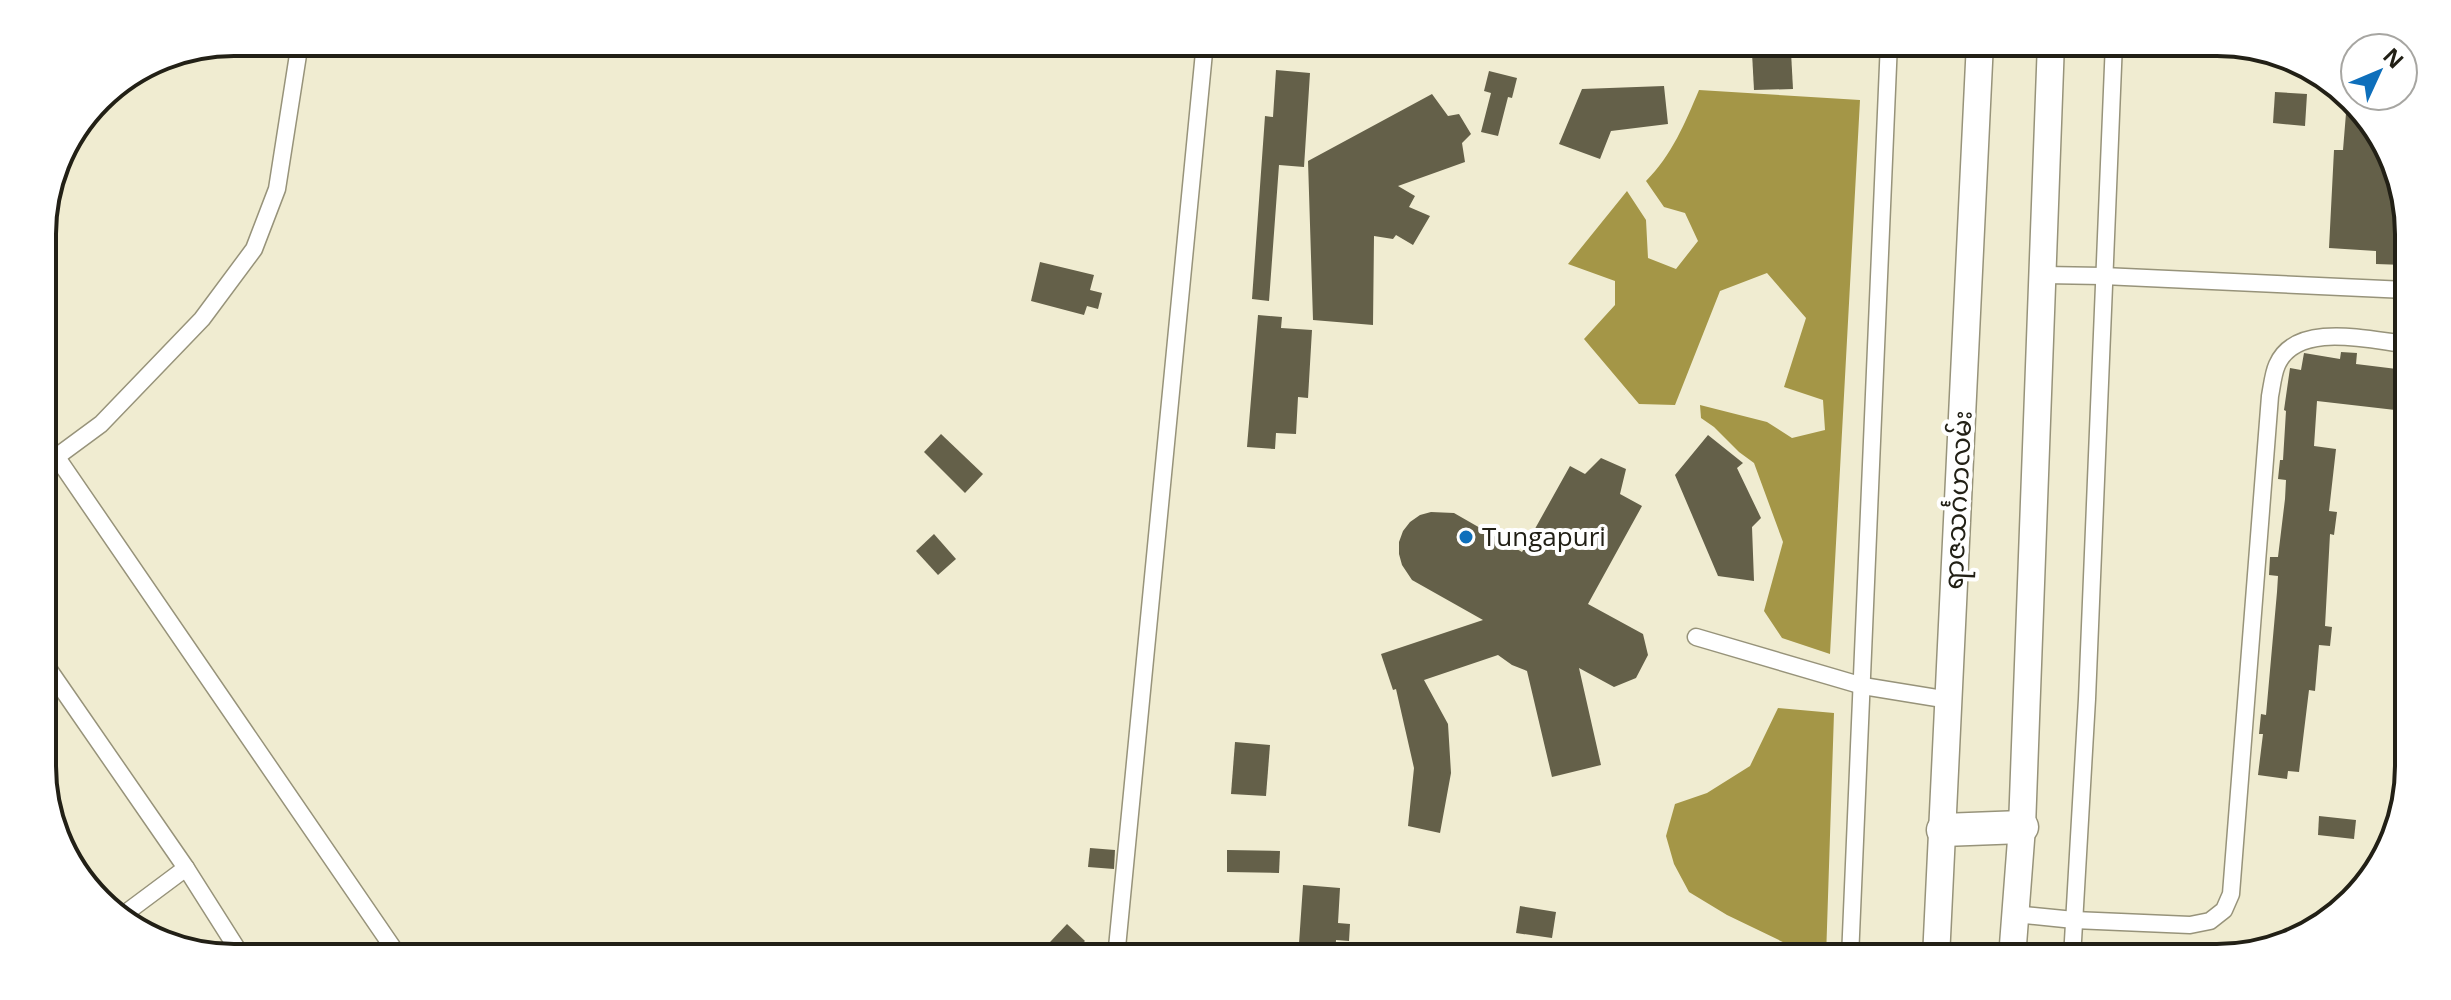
<svg xmlns="http://www.w3.org/2000/svg" width="2451" height="1000" viewBox="0 0 2451 1000" font-family="'Open Sans','Noto Sans Myanmar',sans-serif">
  <style>
    .water { fill: #a49647 }
    .building { fill: #646049 }
    .lines { fill: none; stroke-linecap: round; stroke-linejoin: round }
    .street-casing { stroke: #97937a; stroke-width: 19 }
    .primary-casing { stroke: #97937a; stroke-width: 29 }
    .highway-casing { stroke: #97937a; stroke-width: 35 }
    .street { stroke: #fff; stroke-width: 16 }
    .primary { stroke: #fff; stroke-width: 26 }
    .highway { stroke: #fff; stroke-width: 32 }
    .poi-dot { fill: #0e6fbb; stroke: #fff; stroke-width: 3 }
    .labels { text-anchor: middle; stroke-width: 8; stroke-linejoin: round; paint-order: stroke }
    .street-label { font-size: 26px; fill: #222016; stroke: #fff }
    .poi-label { font-size: 26px; fill: #222016; stroke: #fff; text-anchor: start }
    .rim { fill: none; stroke: #222016; stroke-width: 4 }
  </style>
  <rect width="100%" height="100%" fill="#f0ecd1"/>
  <!-- water -->
  <g class="water">
    <path d="M1699 90 1860 100 1830 654 1782 638 1764 611 1783 542 1754 463 1739 452 1714 427 1701 418 1700 405 1767 422 1792 438 1825 430 1823 400 1784 387 1806 318 1767 273 1720 291 1675 405 1639 404 1584 339 1615 305V281L1568 264 1627 191 1646 220 1648 258 1676 269 1698 241 1685 213 1664 207 1646 181C1672 155 1685 123 1699 90Z"/>
    <polygon points="1778,708 1834,713 1826,958 1792,958 1787,944 1727,915 1689,892 1674,864 1666,836 1675,804 1707,793 1750,766"/>
  </g>
  <!-- building -->
  <g class="building">
    <polygon points="1791,52 1793,89 1754,90 1752,53"/>
    <polygon points="1276,70 1310,73 1304,167 1279,165 1269,301 1252,299 1265,116 1273,117"/>
    <polygon points="1489,71 1517,78 1512,98 1508,97 1498,136 1481,132 1491,93 1484,91"/>
    <polygon points="1664,86 1668,124 1611,131 1600,159 1559,144 1582,89"/>
    <polygon points="2275,92 2307,94 2305,126 2273,123"/>
    <polygon points="1432,94 1448,116 1459,114 1471,134 1462,143 1465,162 1398,186 1415,196 1409,207 1430,216 1413,245 1396,235 1393,239 1374,236 1373,325 1313,320 1308,161"/>
    <polygon points="2347,101 2369,117 2407,208 2407,252 2404,252 2404,265 2376,264 2376,251 2329,248 2334,150 2343,150"/>
    <polygon points="1040,262 1094,275 1090,290 1102,293 1098,309 1087,306 1084,315 1031,301"/>
    <polygon points="1258,315 1282,317 1281,328 1312,330 1308,398 1298,397 1296,434 1276,433 1275,449 1247,447"/>
    <polygon points="2341,352 2357,353 2356,364 2405,370 2404,411 2317,401 2314,446 2336,449 2329,511 2337,512 2334,535 2330,534 2325,626 2332,627 2330,646 2319,645 2315,691 2309,690 2299,772 2288,771 2287,779 2258,775 2263,734 2259,734 2261,714 2266,715 2277,592 2278,576 2269,575 2270,557 2278,557 2285,499 2286,480 2278,479 2280,460 2283,460 2286,411 2284,410 2290,368 2301,370 2304,353 2340,359"/>
    <polygon points="941,434 983,474 965,493 924,452"/>
    <polygon points="1708,435 1743,463 1737,468 1761,518 1752,527 1754,581 1718,576 1675,475"/>
    <polygon points="1601,458 1626,469 1620,494 1642,506 1588,604 1643,634 1648,655 1636,678 1614,687 1579,668 1601,765 1552,777 1527,671 1512,665 1498,655 1424,680 1448,724 1451,773 1440,833 1408,826 1414,768 1396,689 1393,690 1381,654 1483,620 1412,580 1402,565 1399,554 1399,542 1403,531 1410,522 1420,515 1431,512 1454,513 1522,552 1570,466 1585,474"/>
    <polygon points="934,534 956,559 938,575 916,551"/>
    <polygon points="1235,742 1270,745 1266,796 1231,794"/>
    <polygon points="2319,816 2356,820 2354,839 2318,835"/>
    <polygon points="1090,848 1115,850 1114,869 1088,867"/>
    <polygon points="1227,850 1280,851 1279,873 1227,872"/>
    <polygon points="1303,885 1340,888 1338,923 1350,924 1349,941 1336,940 1335,958 1298,958"/>
    <polygon points="1520,906 1556,912 1552,938 1516,933"/>
    <polygon points="1067,924 1085,941 1068,958 1035,958"/>
  </g>
  <g class="lines">
    <!-- street casing -->
    <g class="street-casing">
      <g id="street">
        <polyline points="2044,275 2103,276 2406,290"/>
        <polyline points="56,456 400,958"/>
        <polyline points="44,466 101,424 202,319 254,249 277,189 300,42"/>
        <polyline points="1696,637 1863,686 1949,700"/>
        <polyline points="45,664 186,868 243,958"/>
        <path d="M2015 914 2074 920 2190 925 2210 921 2224 910 2231 894 2270 396C2272 386 2273 374 2277 365 2296 321 2369 340 2405 344"/>
        <polyline points="123,915 186,868"/>
        <polyline points="1116,958 1205,42"/>
        <polyline points="1850,958 1889,42"/>
        <polyline points="2072,958 2087,699 2114,42"/>
      </g>
    </g>
    <!-- primary casing -->
    <g class="primary-casing">
      <g id="primary">
        <polyline points="1936,958 1980,42"/>
        <polyline points="2012,958 2022,827 2051,42"/>
      </g>
    </g>
    <!-- highway casing -->
    <g class="highway-casing">
      <polyline id="highway" points="1943,830 2022,827"/>
    </g>
    <!-- street -->
    <use href="#street" class="street"/>
    <!-- primary -->
    <use href="#primary" class="primary"/>
    <!-- highway -->
    <use href="#highway" class="highway"/>
  </g>
  <!-- markers -->
  <circle class="poi-dot" cx="1466" cy="537" r="8"/>
  <g class="labels">
    <!-- street labels -->
    <g class="street-label">
      <text transform="translate(1958 500) rotate(-87)" y="9">ရာဇသင်္ဂဟလမ်း</text>
    </g>
    <!-- poi labels -->
    <g class="poi-label">
      <text x="1482" y="546">Tungapuri</text>
    </g>
  </g>
  <!-- crop -->
  <path d="M0 0H2451V1000H0ZM234 56H2217A178 178 0 0 1 2395 234V766A178 178 0 0 1 2217 944H234A178 178 0 0 1 56 766V234A178 178 0 0 1 234 56Z" fill="#fff" fill-rule="evenodd"/>
  <path class="rim" d="M234 56H2217A178 178 0 0 1 2395 234V766A178 178 0 0 1 2217 944H234A178 178 0 0 1 56 766V234A178 178 0 0 1 234 56Z"/>
  <!-- north arrow -->
  <g transform="translate(2379 72) rotate(46)"><circle r="38" fill="#ffffff" stroke="#a7a6a2" stroke-width="2"/>
  <path d="M0-6L14 30L0 20L-14 30Z" fill="#0e6fbb"/>
  <text y="-12" font-size="22" font-weight="bold" text-anchor="middle" fill="#222016">N</text>
  </g>
</svg>
